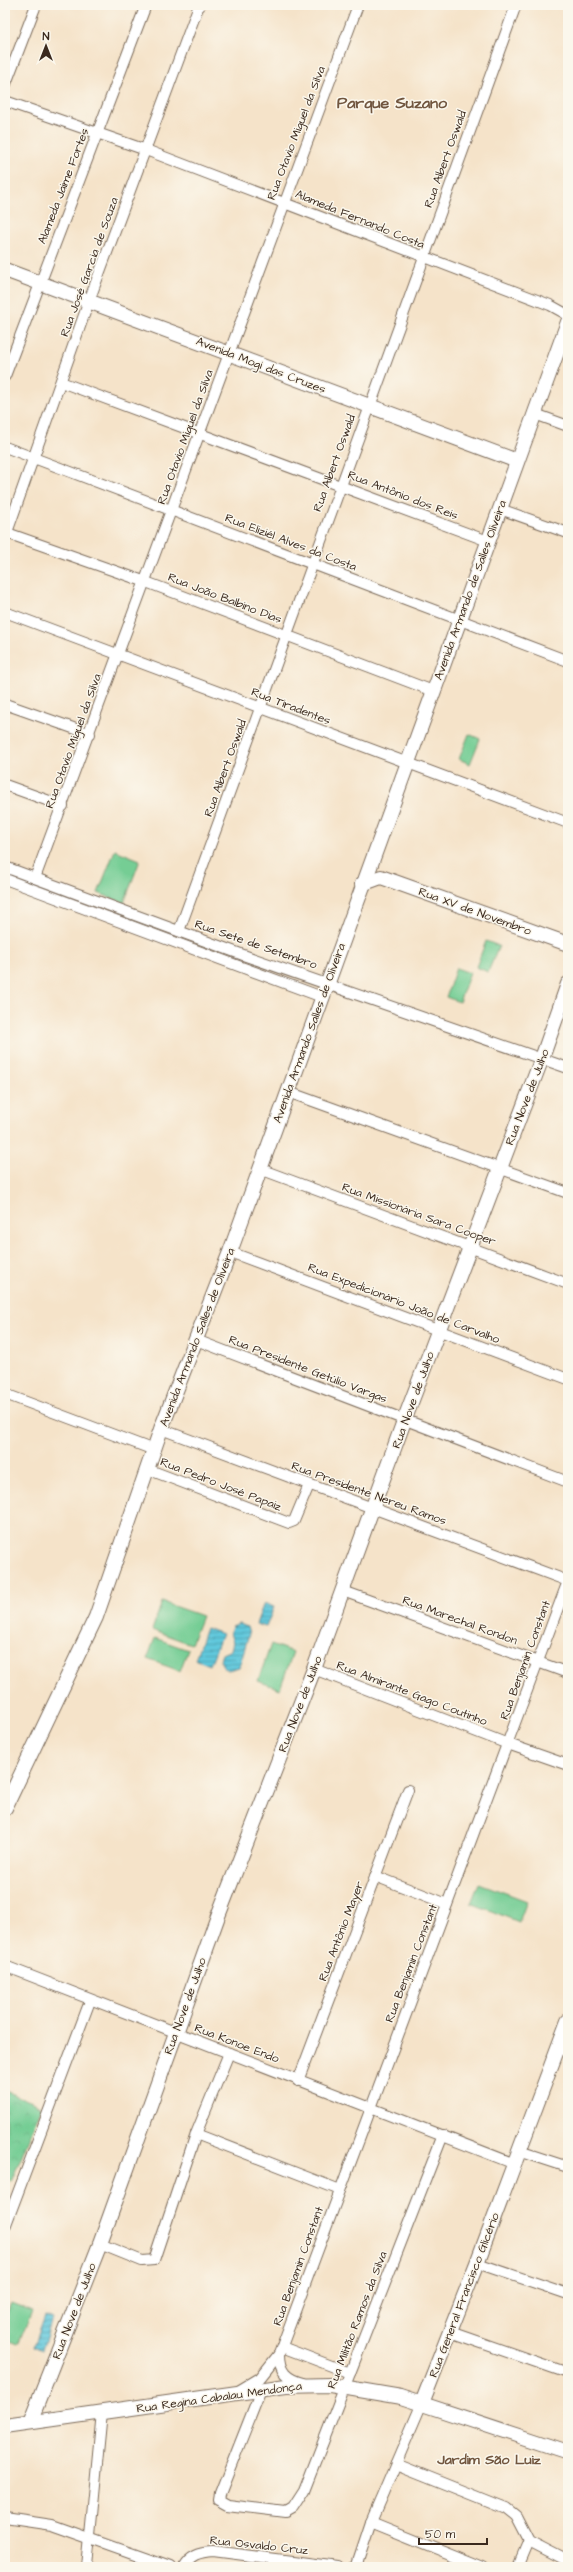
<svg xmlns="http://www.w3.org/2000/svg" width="573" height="2572" viewBox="0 0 573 2572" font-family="'Architects Daughter',sans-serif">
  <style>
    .grass { fill: #74cd94; stroke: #587c59 }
    .park { fill: url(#park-crowns); stroke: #587c59 }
    .water { fill: url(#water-rules); stroke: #4e797d }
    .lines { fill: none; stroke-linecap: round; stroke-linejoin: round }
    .street-casing { stroke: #7c6b5a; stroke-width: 12 }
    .secondary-casing { stroke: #7c6b5a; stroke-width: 16 }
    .street { stroke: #fff; stroke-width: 10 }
    .secondary { stroke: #fff; stroke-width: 14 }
    .labels { text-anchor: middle; stroke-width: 3; stroke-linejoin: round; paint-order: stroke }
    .street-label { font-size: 12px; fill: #3b2a1e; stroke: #fbf7ec }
    .quarter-label { font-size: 14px; font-weight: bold; fill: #71563f; stroke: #fbf7ec }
    .district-label { font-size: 16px; font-weight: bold; fill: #71563f; stroke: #fbf7ec }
  </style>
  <defs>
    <pattern id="park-crowns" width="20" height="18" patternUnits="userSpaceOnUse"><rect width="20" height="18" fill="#74cd94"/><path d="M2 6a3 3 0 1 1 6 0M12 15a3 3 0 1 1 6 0" fill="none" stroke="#65b07f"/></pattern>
    <pattern id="water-rules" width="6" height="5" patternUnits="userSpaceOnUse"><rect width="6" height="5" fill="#60c8dc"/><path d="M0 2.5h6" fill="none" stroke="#50a3b2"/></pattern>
  </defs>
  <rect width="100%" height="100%" fill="#fbf7ec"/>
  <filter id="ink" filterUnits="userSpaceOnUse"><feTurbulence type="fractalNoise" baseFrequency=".025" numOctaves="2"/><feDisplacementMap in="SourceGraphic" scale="8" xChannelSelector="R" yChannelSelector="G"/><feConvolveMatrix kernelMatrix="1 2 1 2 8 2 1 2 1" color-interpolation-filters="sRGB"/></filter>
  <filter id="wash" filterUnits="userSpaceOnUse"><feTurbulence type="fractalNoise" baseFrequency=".012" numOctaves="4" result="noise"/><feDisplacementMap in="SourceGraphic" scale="16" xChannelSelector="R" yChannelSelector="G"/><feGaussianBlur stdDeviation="0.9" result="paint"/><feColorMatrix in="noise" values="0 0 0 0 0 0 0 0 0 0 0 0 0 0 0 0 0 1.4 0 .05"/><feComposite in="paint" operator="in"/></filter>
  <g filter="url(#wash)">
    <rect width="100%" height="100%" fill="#f5e3c9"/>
    <!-- grass -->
    <g class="grass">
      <polygon points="469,734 480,739 470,764 459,759"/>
      <polygon points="115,850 140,860 124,903 98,893"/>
      <polygon points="486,941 499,946 488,972 476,967"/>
      <polygon points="456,968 470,973 459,1002 446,997"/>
      <polygon points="162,1602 202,1616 191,1644 152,1630"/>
      <polygon points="155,1638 188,1650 180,1671 147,1659"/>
      <polygon points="271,1644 293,1652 280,1689 258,1681"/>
      <polygon points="479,1883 527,1901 519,1922 471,1903"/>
      <polygon points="11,2303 32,2311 18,2345 5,2340 5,2317"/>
    </g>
    <!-- park -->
    <polygon class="park" points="5,2091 42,2106 11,2182 5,2180"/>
    <!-- water -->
    <g class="water">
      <polygon points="264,1603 274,1607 266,1627 256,1624"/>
      <polygon points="240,1624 247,1627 249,1634 239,1667 228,1670 223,1666 220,1660 222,1654 231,1650 233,1642 230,1633 232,1627"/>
      <polygon points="206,1628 222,1634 210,1665 195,1659"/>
      <polygon points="45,2316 52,2319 42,2350 34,2346"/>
    </g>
  </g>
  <g filter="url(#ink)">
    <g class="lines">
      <!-- street casing -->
      <g class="street-casing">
        <g id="street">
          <polyline points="5,86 36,5"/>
          <polyline points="5,101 146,150 550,305 568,315"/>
          <polyline points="5,376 146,5"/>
          <polyline points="61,382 488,541"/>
          <polyline points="535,414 568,426"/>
          <polyline points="5,447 568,661"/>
          <polyline points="500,509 568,533"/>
          <polyline points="7,533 146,582 433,691"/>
          <polyline points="5,538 89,301 199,5"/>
          <polyline points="5,612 568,823"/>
          <polyline points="5,704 90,734"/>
          <polyline points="5,785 63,806"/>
          <polyline points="5,867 246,956 568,1068"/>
          <polyline points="35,878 358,5"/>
          <polyline points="5,879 322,997"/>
          <polyline points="179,931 516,5"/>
          <polyline points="288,1092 568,1193"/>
          <polyline points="260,1169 568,1284"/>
          <polyline points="230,1252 568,1379"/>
          <polyline points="196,1340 568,1482"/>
          <polyline points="5,1394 154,1450"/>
          <polyline points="161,1429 568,1581"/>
          <polyline points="147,1469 289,1523 294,1521 309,1485"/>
          <polyline points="343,1591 568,1673"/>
          <polyline points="314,1669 508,1744 568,1765"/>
          <polyline points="375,1876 447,1904"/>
          <polyline points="5,1966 515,2164"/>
          <polyline points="298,2081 408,1790"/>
          <polyline points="196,2134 340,2190"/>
          <polyline points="519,2151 568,2167"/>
          <polyline points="5,2227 90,2001"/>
          <polyline points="100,2244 142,2261 154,2260 196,2134 229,2053"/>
          <polyline points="477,2263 568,2294"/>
          <polyline points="450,2332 568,2373"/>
          <polyline points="282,2347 350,2373"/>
          <path d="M303 2383C287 2379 279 2372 279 2354L568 1581"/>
          <polyline points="240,2390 260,2378 279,2354"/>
          <polyline points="261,2390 220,2494 219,2500 228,2505 286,2512 293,2508 304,2491 443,2135"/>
          <polyline points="396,2464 506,2508 516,2516 529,2541 568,2561"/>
          <polyline points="5,2518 52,2525 170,2567"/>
          <polyline points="371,2522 482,2567"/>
          <polyline points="87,2567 102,2412"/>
          <path d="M183 2567C190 2555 199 2552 213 2551L339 2567"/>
          <polyline points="356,2567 371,2522 422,2403"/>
          <polyline points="518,2567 529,2541"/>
        </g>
      </g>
      <!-- secondary casing -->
      <g class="secondary-casing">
        <g id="secondary">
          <polyline points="5,270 517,461"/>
          <polyline points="362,884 381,877 568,944"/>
          <polyline points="5,1808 96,1617 161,1429 230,1252 568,322"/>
          <polyline points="422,2403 477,2263 568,2021"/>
          <polyline points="30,2422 100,2244 218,1916 314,1669 404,1421 542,1058 568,984"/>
          <polyline points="5,2426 286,2386 330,2385 401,2397 568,2452"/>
        </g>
      </g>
      <!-- street -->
      <use href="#street" class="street"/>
      <!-- secondary -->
      <use href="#secondary" class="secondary"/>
    </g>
  </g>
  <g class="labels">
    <!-- street labels -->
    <g class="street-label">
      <text transform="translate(296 133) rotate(-69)" y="4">Rua Otavio Miguel da Silva</text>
      <text transform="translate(445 159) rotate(-70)" y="4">Rua Albert Oswald</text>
      <text transform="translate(63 186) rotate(-69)" y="4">Alameda Jaime Fortes</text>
      <text transform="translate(360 219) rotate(22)" y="4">Alameda Fernando Costa</text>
      <text transform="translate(89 267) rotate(-70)" y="4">Rua José Garcia de Souza</text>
      <text transform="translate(261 365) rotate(21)" y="4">Avenida Mogi das Cruzes</text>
      <text transform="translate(185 437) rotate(-70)" y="4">Rua Otavio Miguel da Silva</text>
      <text transform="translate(334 463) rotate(-70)" y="4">Rua Albert Oswald</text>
      <text transform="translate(403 495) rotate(21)" y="4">Rua Antônio dos Reis</text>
      <text transform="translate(291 542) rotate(21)" y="4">Rua Eliziél Alves da Costa</text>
      <text transform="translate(470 590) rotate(-70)" y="4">Avenida Armando de Salles Oliveira</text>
      <text transform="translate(225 598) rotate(21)" y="4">Rua João Balbino Dias</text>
      <text transform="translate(291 706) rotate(21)" y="4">Rua Tiradentes</text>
      <text transform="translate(73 741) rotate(-70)" y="4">Rua Otavio Miguel da Silva</text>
      <text transform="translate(225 768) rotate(-70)" y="4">Rua Albert Oswald</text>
      <text transform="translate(475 911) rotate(20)" y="4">Rua XV de Novembro</text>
      <text transform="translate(256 944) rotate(19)" y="4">Rua Sete de Setembro</text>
      <text transform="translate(309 1033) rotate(-70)" y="4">Avenida Armando Salles de Oliveira</text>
      <text transform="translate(527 1097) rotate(-69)" y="4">Rua Nove de Julho</text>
      <text transform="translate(419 1214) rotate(20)" y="4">Rua Missionária Sara Cooper</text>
      <text transform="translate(404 1303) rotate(21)" y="4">Rua Expedicionário João de Carvalho</text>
      <text transform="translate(197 1337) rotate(-69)" y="4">Avenida Armando Salles de Oliveira</text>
      <text transform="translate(308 1369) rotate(21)" y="4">Rua Presidente Getúlio Vargas</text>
      <text transform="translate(413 1400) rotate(-70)" y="4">Rua Nove de Julho</text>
      <text transform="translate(221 1484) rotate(21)" y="4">Rua Pedro José Papaiz</text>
      <text transform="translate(369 1493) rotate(20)" y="4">Rua Presidente Nereu Ramos</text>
      <text transform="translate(460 1620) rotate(20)" y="4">Rua Marechal Rondon</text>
      <text transform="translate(525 1660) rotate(-70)" y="4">Rua Benjamin Constant</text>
      <text transform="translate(412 1693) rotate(21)" y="4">Rua Almirante Gago Coutinho</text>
      <text transform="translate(300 1704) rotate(-69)" y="4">Rua Nove de Julho</text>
      <text transform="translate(341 1931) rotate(-69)" y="4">Rua Antônio Mayer</text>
      <text transform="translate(411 1963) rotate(-69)" y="4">Rua Benjamin Constant</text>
      <text transform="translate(185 2006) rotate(-70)" y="4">Rua Nove de Julho</text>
      <text transform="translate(237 2043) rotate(21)" y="4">Rua Konoe Endo</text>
      <text transform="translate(298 2266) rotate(-70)" y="4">Rua Benjamin Constant</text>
      <text transform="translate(464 2295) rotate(-69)" y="4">Rua General Francisco Glicério</text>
      <text transform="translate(74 2311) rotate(-69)" y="4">Rua Nove de Julho</text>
      <text transform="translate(357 2320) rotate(-69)" y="4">Rua Militão Ramos da Silva</text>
      <text transform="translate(219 2397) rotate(-8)" y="4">Rua Regina Cabalau Mendonça</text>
      <text transform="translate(259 2545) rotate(6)" y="4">Rua Osvaldo Cruz</text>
    </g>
    <!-- quarter labels -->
    <g class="quarter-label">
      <text x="489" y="2464">Jardim São Luiz</text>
    </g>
    <!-- district labels -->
    <g class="district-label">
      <text x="392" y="108">Parque Suzano</text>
    </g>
  </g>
  <!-- margin -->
  <rect width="573" height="2572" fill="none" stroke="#fbf7ec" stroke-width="20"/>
  <!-- north arrow -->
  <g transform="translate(46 46)" stroke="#fbf7ec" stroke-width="3" paint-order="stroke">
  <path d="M0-3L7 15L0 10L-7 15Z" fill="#3b2a1e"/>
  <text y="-6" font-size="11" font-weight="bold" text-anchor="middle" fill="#3b2a1e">N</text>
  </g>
  <!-- scale -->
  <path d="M419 2538v6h68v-6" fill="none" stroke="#3b2a1e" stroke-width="2"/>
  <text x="425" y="2538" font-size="12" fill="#3b2a1e" stroke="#fbf7ec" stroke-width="3" paint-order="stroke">50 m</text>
</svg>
